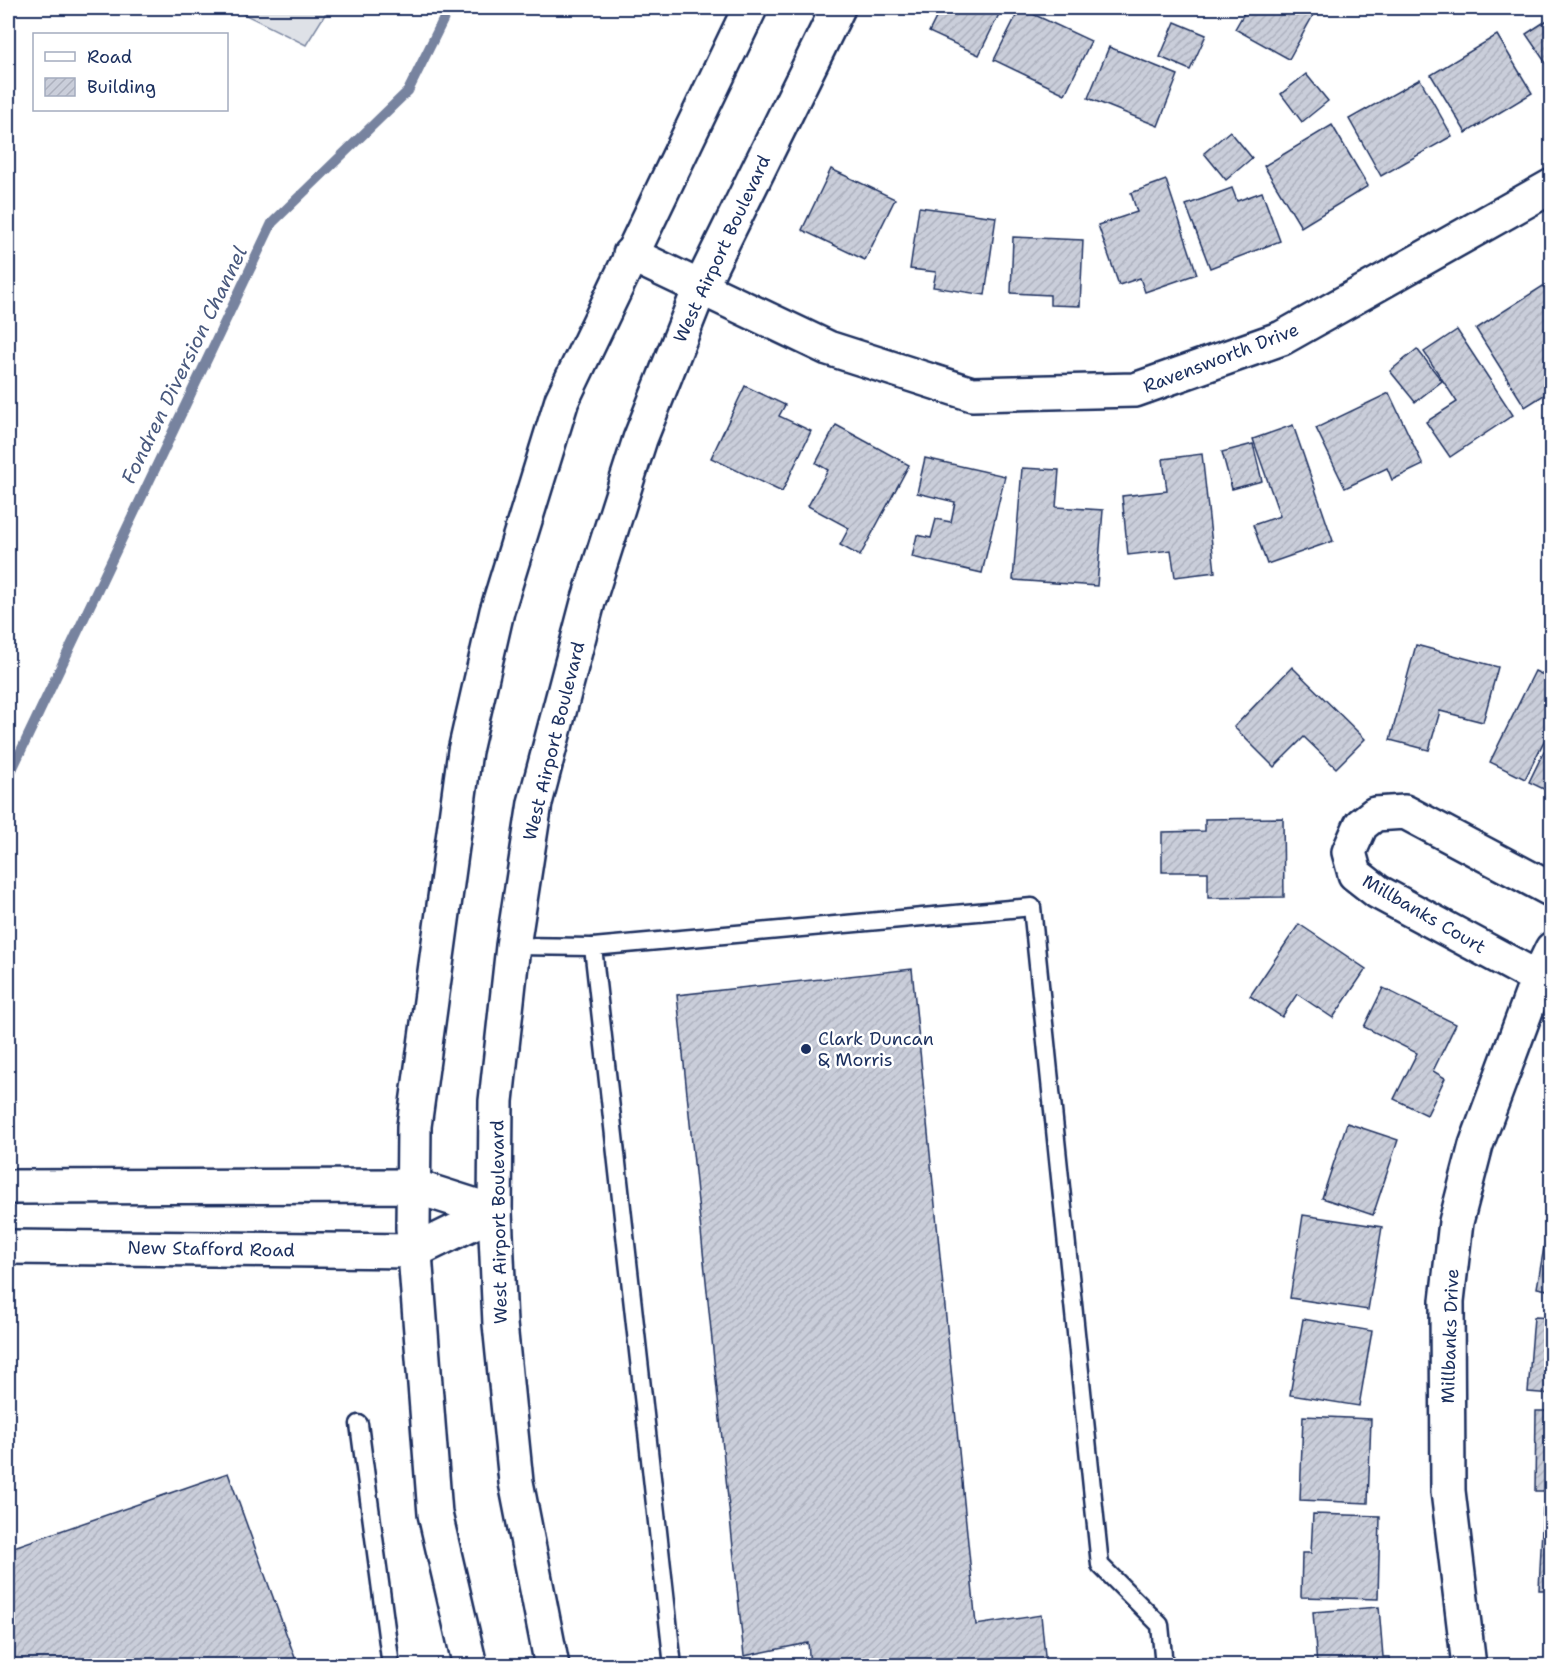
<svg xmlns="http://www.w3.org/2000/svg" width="1559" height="1673" viewBox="0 0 1559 1673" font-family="'Shantell Sans',sans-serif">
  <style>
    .grass { fill: #dee1e7; stroke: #7c88a2; stroke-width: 1.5 }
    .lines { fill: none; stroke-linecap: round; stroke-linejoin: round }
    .stream { stroke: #77839f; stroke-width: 10 }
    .building { fill: url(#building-hatch); stroke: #1b2f5e; stroke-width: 1.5 }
    .lane-casing { stroke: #1b2f5e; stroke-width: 21 }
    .street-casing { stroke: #1b2f5e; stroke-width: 38 }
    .secondary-casing { stroke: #1b2f5e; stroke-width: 38 }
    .lane { stroke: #fff; stroke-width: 16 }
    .street { stroke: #fff; stroke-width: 33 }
    .secondary { stroke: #fff; stroke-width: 33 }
    .poi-dot { fill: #1b2f5e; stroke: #fff; stroke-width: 2 }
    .labels { text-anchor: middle; stroke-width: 5; stroke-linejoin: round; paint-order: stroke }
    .street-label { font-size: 18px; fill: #1b2f5e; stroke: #fff }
    .poi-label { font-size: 18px; fill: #1b2f5e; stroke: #fff; text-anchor: start }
    .water-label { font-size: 20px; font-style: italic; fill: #49597e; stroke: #fff }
  </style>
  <defs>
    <pattern id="building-hatch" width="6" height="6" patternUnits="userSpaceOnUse" patternTransform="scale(1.5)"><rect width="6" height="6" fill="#caceda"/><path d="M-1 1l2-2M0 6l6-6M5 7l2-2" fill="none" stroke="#adb1be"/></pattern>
  </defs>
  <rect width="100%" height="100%" fill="#fff"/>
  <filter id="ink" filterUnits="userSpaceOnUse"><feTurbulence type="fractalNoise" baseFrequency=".0167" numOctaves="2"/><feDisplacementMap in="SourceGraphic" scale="12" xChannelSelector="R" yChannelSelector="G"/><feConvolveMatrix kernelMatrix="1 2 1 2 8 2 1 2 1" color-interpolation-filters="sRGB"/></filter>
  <g filter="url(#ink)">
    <!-- grass -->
    <polygon class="grass" points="232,8 329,8 306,45"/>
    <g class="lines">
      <!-- stream -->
      <polyline class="stream" points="8,778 272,223 408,91 449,8"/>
    </g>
    <!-- building -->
    <g class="building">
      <polygon points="941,8 1002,8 979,55 929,32"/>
      <polygon points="1020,8 1091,41 1065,94 994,60"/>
      <polygon points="1247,8 1317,8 1289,59 1235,29"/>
      <polygon points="1552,17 1552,72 1526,34"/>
      <polygon points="1175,22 1206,35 1190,70 1160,57"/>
      <polygon points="1497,35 1532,93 1466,133 1431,75"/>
      <polygon points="1109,47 1178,75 1158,126 1088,98"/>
      <polygon points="1306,74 1328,101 1302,122 1281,94"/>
      <polygon points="1420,79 1452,136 1381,176 1349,119"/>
      <polygon points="1332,125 1368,186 1301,227 1264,166"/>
      <polygon points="1230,131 1252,158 1226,180 1204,153"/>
      <polygon points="831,169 895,199 865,260 802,230"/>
      <polygon points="1166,180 1197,274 1145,292 1140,278 1119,285 1098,225 1137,212 1131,193"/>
      <polygon points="1232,188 1237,201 1262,192 1280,241 1210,268 1186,205"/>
      <polygon points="919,207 996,217 985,295 933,287 936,272 910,269"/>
      <polygon points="1013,237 1083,240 1080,306 1050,305 1050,295 1011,293"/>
      <polygon points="1543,286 1552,299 1552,372 1545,376 1552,390 1525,407 1476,329"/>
      <polygon points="1457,330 1513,415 1450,457 1426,422 1457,402 1424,352"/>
      <polygon points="1417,349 1442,381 1415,402 1390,371"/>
      <polygon points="745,386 785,405 779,416 811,431 782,492 711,458"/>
      <polygon points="1389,393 1423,465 1392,480 1387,468 1345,488 1316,428"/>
      <polygon points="836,425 909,465 860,556 840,545 849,528 808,506 828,470 816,463"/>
      <polygon points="1293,425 1333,541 1267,564 1253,525 1280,516 1253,439"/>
      <polygon points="1253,444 1262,481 1232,489 1222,452"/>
      <polygon points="1202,454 1215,572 1175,577 1171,550 1128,555 1122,496 1167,491 1163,459"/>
      <polygon points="925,458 1005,476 982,573 912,557 917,535 931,538 936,519 951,522 955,502 917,493"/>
      <polygon points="1022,468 1059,470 1056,507 1103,510 1097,586 1013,580"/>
      <polygon points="1416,645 1498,667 1483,722 1440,711 1429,750 1390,740"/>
      <polygon points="1292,667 1365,739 1336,768 1304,737 1274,767 1234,727"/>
      <polygon points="1535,671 1552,679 1552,725 1525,779 1490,762"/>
      <polygon points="1544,751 1552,755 1552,793 1529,782"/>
      <polygon points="1283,818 1284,897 1208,898 1208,872 1162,872 1162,832 1205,831 1205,819"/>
      <polygon points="1299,924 1366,969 1333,1018 1297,994 1282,1017 1250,996"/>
      <polygon points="912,969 976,1625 1041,1615 1046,1666 810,1666 808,1643 744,1656 677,995"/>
      <polygon points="1383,988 1456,1024 1433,1071 1445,1078 1427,1115 1394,1099 1417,1053 1364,1027"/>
      <polygon points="1347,1123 1398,1140 1373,1215 1322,1198"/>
      <polygon points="1550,1212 1552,1212 1552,1291 1537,1288"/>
      <polygon points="1303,1215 1382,1227 1368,1310 1290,1298"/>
      <polygon points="1534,1317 1552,1318 1552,1394 1528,1392"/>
      <polygon points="1303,1319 1372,1331 1359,1406 1290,1395"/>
      <polygon points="1536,1411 1552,1411 1552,1491 1535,1491"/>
      <polygon points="1303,1416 1371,1419 1368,1503 1300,1500"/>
      <polygon points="228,1473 298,1666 8,1666 8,1549"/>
      <polygon points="1543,1508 1552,1508 1552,1590 1539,1590"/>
      <polygon points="1313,1514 1380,1516 1378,1599 1301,1597 1302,1553 1311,1553"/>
      <polygon points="1379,1607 1383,1657 1389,1657 1390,1666 1317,1666 1313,1612"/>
    </g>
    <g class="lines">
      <!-- lane casing -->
      <g class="lane-casing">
        <g id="lane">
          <polyline points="513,946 593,947"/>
          <polyline points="359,1424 391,1666"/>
          <polyline points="673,1666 593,947 1032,907 1100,1565 1160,1625 1164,1666"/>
        </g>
      </g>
      <!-- street casing -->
      <g class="street-casing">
        <g id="street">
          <polyline points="630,254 828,348 972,394 1135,390 1282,338 1552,186"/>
          <polyline points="1538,978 1378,892 1355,874 1349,852 1361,825 1375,814 1405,812 1552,890"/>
          <polyline points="1469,1666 1448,1491 1447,1301 1456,1222 1476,1145 1538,978 1552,949"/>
        </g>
      </g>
      <!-- secondary casing -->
      <g class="secondary-casing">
        <g id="secondary">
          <polyline points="8,1187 413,1186 495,1212"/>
          <polyline points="8,1247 415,1251 495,1212"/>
          <polyline points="470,1666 435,1514 413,1228 414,1126 465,751 497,611 562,400 750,8"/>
          <polyline points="552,1666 516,1482 500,1324 495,1212 496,1101 513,946 535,803 588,602 640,439 700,288 838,8"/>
        </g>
      </g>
      <!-- lane -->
      <use href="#lane" class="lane"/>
      <!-- street -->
      <use href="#street" class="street"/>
      <!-- secondary -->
      <use href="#secondary" class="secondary"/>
    </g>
  </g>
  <!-- markers -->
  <circle class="poi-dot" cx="806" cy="1049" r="6"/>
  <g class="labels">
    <!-- street labels -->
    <g class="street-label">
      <text transform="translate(722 249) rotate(-65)" y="6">West Airport Boulevard</text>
      <text transform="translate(1221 358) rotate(-21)" y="6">Ravensworth Drive</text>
      <text transform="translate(554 741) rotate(-76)" y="6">West Airport Boulevard</text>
      <text transform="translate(1424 914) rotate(30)" y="6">Millbanks Court</text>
      <text transform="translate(499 1222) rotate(-91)" y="6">West Airport Boulevard</text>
      <text transform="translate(211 1249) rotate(1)" y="6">New Stafford Road</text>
      <text transform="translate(1450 1336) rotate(-88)" y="6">Millbanks Drive</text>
    </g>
    <!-- poi labels -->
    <g class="poi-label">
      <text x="818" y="1045">Clark Duncan<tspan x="818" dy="21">&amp; Morris</tspan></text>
    </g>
    <!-- water labels -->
    <g class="water-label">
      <text transform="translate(184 365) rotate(-64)" y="7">Fondren Diversion Channel</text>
    </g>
  </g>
  <!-- margin -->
  <rect width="1559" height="1673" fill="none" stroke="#fff" stroke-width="30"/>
  <rect x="15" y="15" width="1529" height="1643" fill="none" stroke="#1b2f5e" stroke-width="2" filter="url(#ink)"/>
  <!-- legend -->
  <rect x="33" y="33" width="195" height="78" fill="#ffffff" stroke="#a4acbf" stroke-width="1.5"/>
  <rect x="45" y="52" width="30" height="9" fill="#ffffff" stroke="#a4acbf" stroke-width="1.5"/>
  <text x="87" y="63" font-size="18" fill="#1b2f5e">Road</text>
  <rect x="45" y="78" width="30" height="18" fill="url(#building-hatch)" stroke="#a4acbf" stroke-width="1.5"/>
  <text x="87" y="93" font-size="18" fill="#1b2f5e">Building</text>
</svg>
